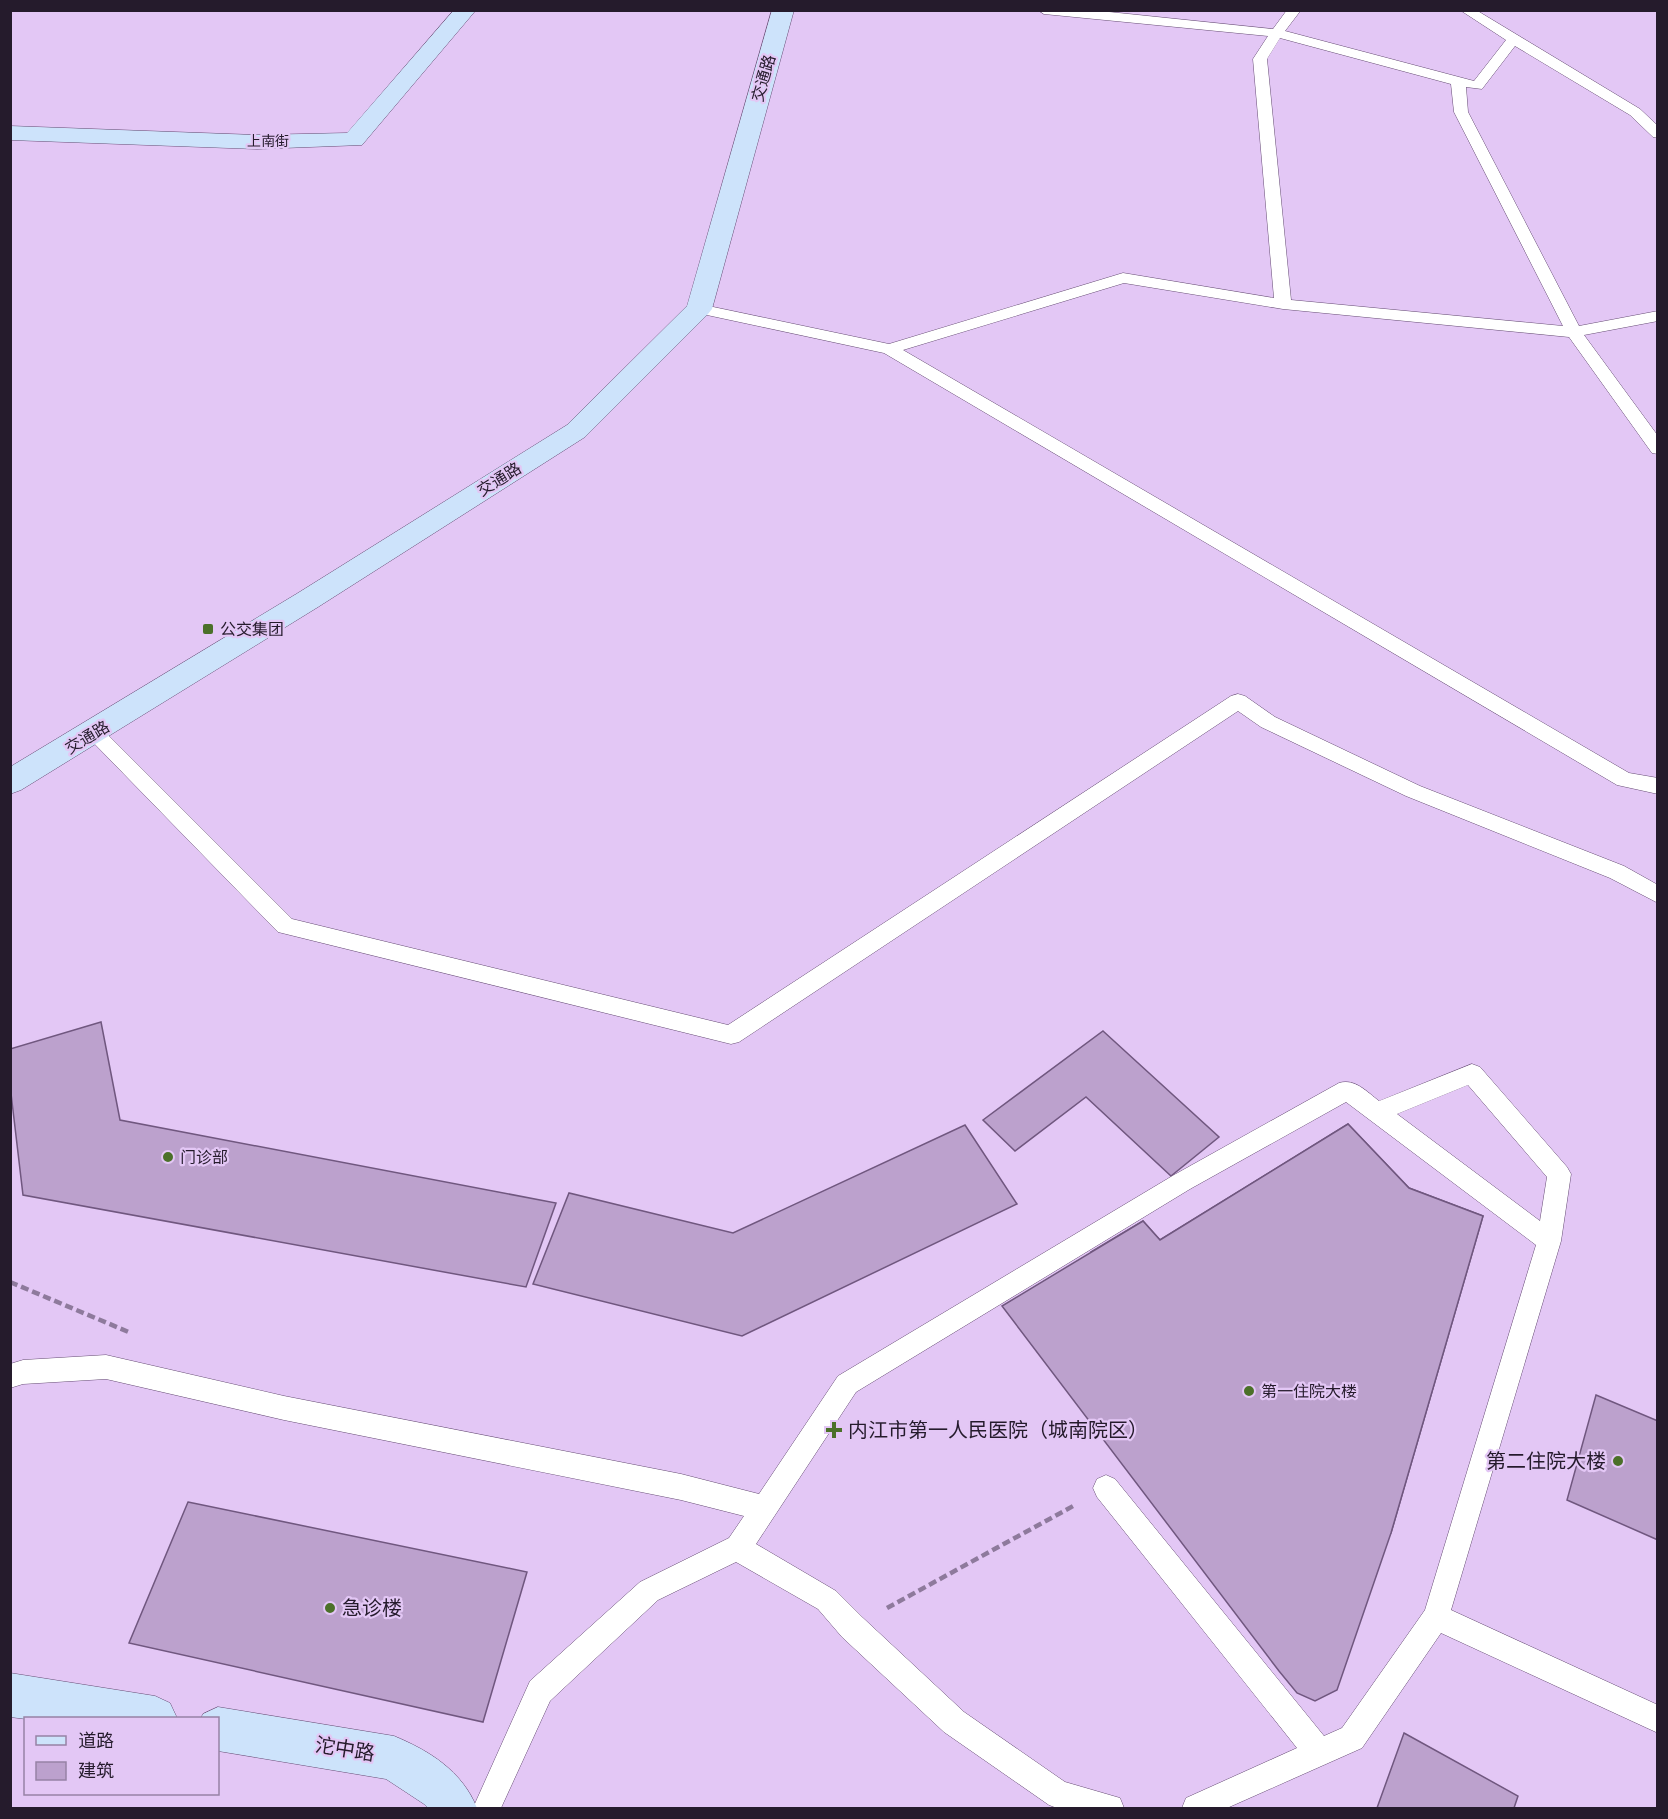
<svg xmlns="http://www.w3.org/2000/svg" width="1668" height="1819" viewBox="0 0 1668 1819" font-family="Ubuntu,'Noto Sans SC',sans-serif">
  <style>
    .building { fill: #bca1cd; stroke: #70577f; stroke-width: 1.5 }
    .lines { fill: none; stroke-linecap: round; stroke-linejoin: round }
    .lane-casing { stroke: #664d74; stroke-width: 1 }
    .secondary-casing { stroke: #664d74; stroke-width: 1 }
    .path { stroke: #8e7a9c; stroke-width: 4.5; stroke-dasharray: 8 4; stroke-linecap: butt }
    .lane { fill: #fff; fill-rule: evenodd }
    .secondary { fill: #cde3fb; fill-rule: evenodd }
    .poi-dot { fill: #4b7029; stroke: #e3c7f5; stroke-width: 2 }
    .labels { text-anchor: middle; stroke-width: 4.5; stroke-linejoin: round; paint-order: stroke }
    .far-street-label { font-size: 14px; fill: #251b2c; stroke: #e3c7f5 }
    .street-label { font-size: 16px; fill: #251b2c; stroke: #e3c7f5 }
    .poi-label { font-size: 16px; fill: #251b2c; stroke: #e3c7f5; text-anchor: start }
    .near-poi-label { font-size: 20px; fill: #251b2c; stroke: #e3c7f5; text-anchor: start }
    .near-street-label { font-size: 20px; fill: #251b2c; stroke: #e3c7f5 }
  </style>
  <rect width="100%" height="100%" fill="#e3c7f5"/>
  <!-- building -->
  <g class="building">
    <polygon points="101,1022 120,1120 556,1203 526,1287 23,1195 10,1085 10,1049"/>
    <polygon points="1103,1031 1219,1137 1171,1176 1086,1097 1015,1151 983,1120"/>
    <polygon points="1348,1124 1409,1188 1483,1216 1391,1533 1377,1550 1356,1554 1322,1540 1091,1252 1143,1221 1160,1240"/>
    <polygon points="1348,1124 1409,1188 1483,1216 1391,1533 1337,1690 1315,1701 1297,1693 1279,1671 1002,1306 1143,1221 1160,1240"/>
    <polygon points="965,1125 1017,1204 742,1336 533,1284 569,1193 733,1233"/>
    <polygon points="1596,1395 1658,1421 1658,1540 1567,1500"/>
    <polygon points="188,1502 527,1572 483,1722 129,1643"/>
    <polygon points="1404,1733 1518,1796 1514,1808 1377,1808"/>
  </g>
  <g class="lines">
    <!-- lane casing -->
    <g class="lane-casing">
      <g id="lane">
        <path d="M1038 10H1090L1273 29 1287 10H1301L1285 31 1474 81 1506 40 1460 10H1476L1640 109 1658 126V138L1653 137 1630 115 1515 46 1482 89 1466 87 1468 112 1579 326 1658 311V321L1584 335 1658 436V454L1652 453 1569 337 1283 309 1124 283 903 350 1629 773 1658 778V794L1617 785 884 353 693 312 691 309 699 304 889 344 1123 273 1274 298 1253 59 1268 36 1044 14ZM1280 38 1451 84 1454 112 1563 326 1291 300 1267 59Z"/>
        <polygon points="1238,694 1245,696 1275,717 1420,786 1624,866 1658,885 1658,903 1610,878 1406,796 1261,727 1238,711 739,1042 731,1044 278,932 84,733 87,728 94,726 101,728 292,919 728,1025 1231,696"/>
        <path d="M1472 1064 1480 1067 1567 1167 1571 1174 1561 1241 1451 1610 1658 1705V1733L1441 1633 1362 1748 1227 1808H1182L1186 1798 1297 1748 1097 1497 1093 1488 1097 1479 1106 1475 1115 1479 1324 1736 1342 1728 1425 1610 1536 1245 1346 1102 1190 1189 856 1392 756 1544 836 1591 862 1617 964 1712 1065 1782 1120 1798 1124 1808H1057L1049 1805 944 1732 842 1637 818 1609 736 1562 658 1600 550 1701 501 1808H473L530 1681 640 1582 729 1538 744 1516 681 1500 284 1420 106 1379 23 1384 10 1388V1364L23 1360 106 1355 284 1396 681 1474 759 1494 838 1376 1174 1175 1339 1083C1355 1078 1367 1092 1379 1101ZM1468 1085 1547 1177 1540 1221 1397 1114Z"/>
      </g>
    </g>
    <!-- secondary casing -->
    <g class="secondary-casing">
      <g id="secondary">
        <polygon points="454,10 476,10 362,145 257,149 10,140 10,126 257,135 347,133"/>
        <polygon points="772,10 794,10 712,309 708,314 585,437 318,607 21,790 10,794 10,767 298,593 567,425 687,306"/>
        <polygon points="10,1673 155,1696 170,1703 177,1718 26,1719 10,1717"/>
        <path d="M218 1707 394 1736C430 1751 462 1771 477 1808H428L424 1804 386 1779 218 1751V1718H201L203 1714Z"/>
      </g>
    </g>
    <!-- path -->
    <g class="path">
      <polyline points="10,1282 131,1333"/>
      <polyline points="887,1608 1075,1505"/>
    </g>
    <!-- lane -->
    <use href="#lane" class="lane"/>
    <!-- secondary -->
    <use href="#secondary" class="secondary"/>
  </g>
  <!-- markers -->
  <g class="poi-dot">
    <rect x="202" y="623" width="12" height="12" rx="3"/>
    <circle cx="168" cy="1157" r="6"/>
    <circle cx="1249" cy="1391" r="6"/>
    <path d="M831 1421h6v6h6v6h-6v6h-6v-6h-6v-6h6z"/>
    <circle cx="1618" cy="1461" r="6"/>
    <circle cx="330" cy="1608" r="6"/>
  </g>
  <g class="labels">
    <!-- far-street labels -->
    <g class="far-street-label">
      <text x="268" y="146">上南街</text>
    </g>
    <!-- street labels -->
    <g class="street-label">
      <text transform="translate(763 78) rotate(-74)" y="6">交通路</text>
      <text transform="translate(499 479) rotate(-32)" y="6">交通路</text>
      <text transform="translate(87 737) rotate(-31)" y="6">交通路</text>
    </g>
    <!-- poi labels -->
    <g class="poi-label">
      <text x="220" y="635">公交集团</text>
      <text x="180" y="1163">门诊部</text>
      <text x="1261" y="1397">第一住院大楼</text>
    </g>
    <!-- near-poi labels -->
    <g class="near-poi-label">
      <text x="848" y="1437">内江市第一人民医院（城南院区）</text>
      <text x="1606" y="1468" text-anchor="end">第二住院大楼</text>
      <text x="342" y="1615">急诊楼</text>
    </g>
    <!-- near-street labels -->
    <g class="near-street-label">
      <text transform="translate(345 1749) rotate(9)" y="7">沱中路</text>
    </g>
  </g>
  <!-- border -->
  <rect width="1668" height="1819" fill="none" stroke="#251b2c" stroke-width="24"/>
  <!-- legend -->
  <rect x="24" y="1717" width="195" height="78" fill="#e3c7f5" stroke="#9782a5" stroke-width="1.5"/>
  <rect x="36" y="1736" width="30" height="9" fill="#cde3fb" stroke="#9782a5" stroke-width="1.5"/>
  <text x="78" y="1747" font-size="18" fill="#251b2c">道路</text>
  <rect x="36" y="1762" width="30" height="18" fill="#bca1cd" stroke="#9782a5" stroke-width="1.5"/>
  <text x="78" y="1777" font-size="18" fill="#251b2c">建筑</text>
</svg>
